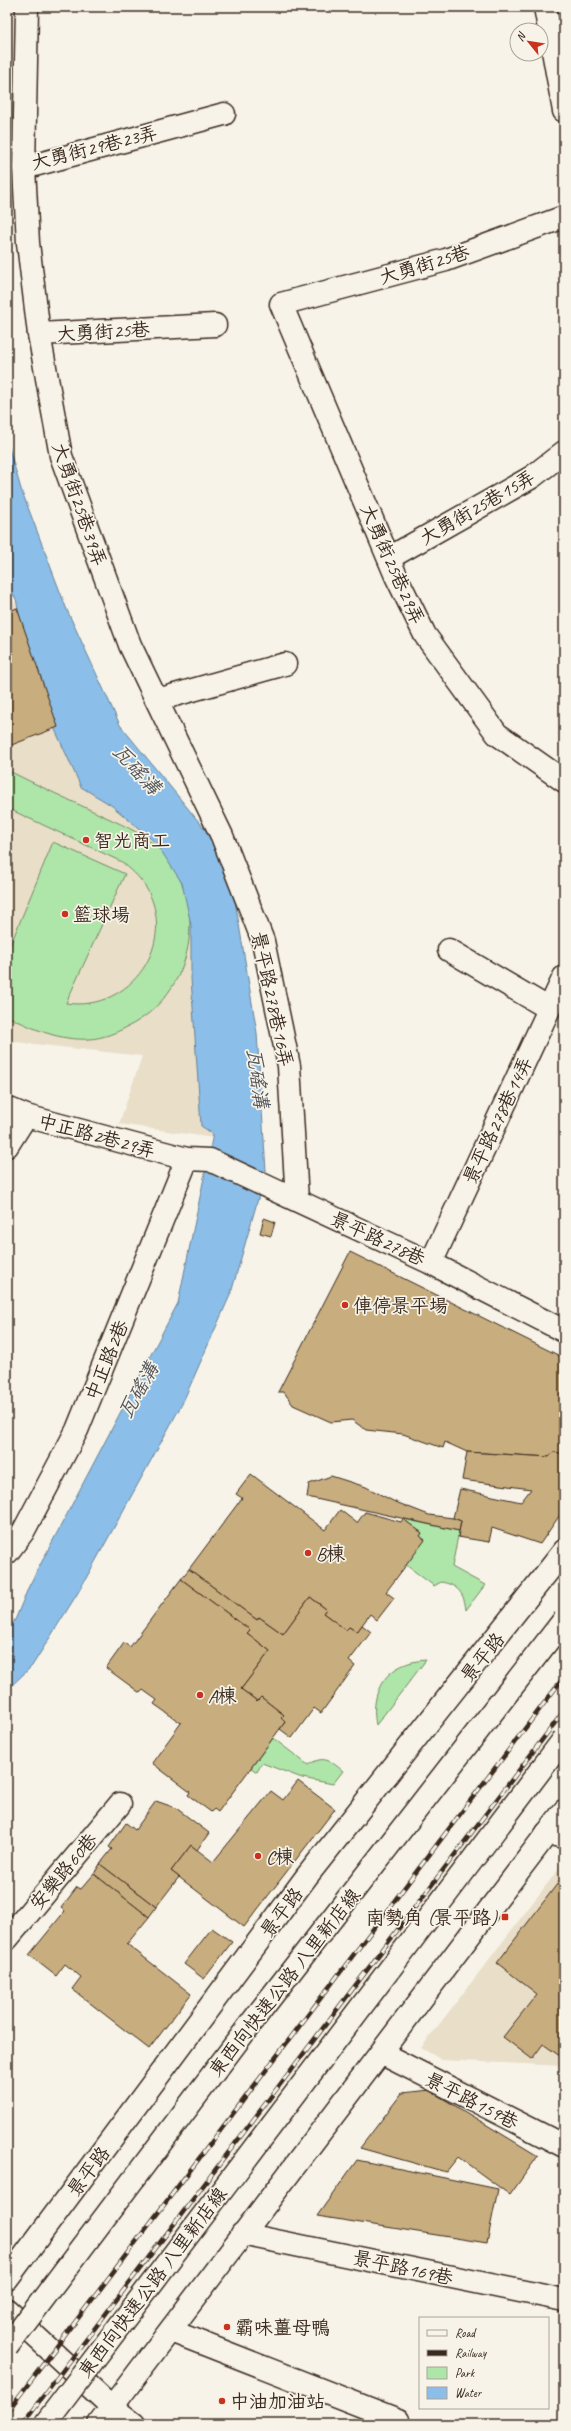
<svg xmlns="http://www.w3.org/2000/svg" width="571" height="2431" viewBox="0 0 571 2431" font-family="Caveat,'LXGW WenKai TC',sans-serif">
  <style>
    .built { fill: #e9dec8 }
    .green { fill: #aee5a9; stroke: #748864 }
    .water { fill: #8bbee8; stroke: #6b8397 }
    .building { fill: #c8ad7e; stroke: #3b2a1e }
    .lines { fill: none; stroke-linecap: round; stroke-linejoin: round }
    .minor-casing { stroke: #3b2a1e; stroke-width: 25 }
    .major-casing { stroke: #3b2a1e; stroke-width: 25 }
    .minor { stroke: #f7f3e8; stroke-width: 22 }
    .major { stroke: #f7f3e8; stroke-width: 22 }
    .rail-casing { stroke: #3b2a1e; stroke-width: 4.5 }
    .rail { stroke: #f7f3e8; stroke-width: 3; stroke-dasharray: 9; stroke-linecap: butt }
    .highway-bridge-casing { stroke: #3b2a1e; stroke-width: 25; stroke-linecap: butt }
    .highway-bridge { stroke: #f7f3e8; stroke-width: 22 }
    .poi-dot { fill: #c8321e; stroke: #f7f3e8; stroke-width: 1.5 }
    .labels { text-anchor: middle; stroke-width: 3.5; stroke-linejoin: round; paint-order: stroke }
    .street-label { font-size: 19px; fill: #3b2a1e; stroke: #f7f3e8 }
    .poi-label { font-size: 19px; fill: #3b2a1e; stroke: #f7f3e8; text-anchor: start }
    .water-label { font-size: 20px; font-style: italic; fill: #53565b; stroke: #f7f3e8 }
  </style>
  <rect width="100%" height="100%" fill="#f7f3e8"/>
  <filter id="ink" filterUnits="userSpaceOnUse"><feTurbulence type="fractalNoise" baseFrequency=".025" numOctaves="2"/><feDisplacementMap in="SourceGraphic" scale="8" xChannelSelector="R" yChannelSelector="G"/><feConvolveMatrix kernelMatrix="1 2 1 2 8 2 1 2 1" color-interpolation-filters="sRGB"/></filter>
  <g filter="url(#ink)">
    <!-- built -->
    <g class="built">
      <polygon points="7,589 33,637 194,877 214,1138 119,1124 142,1056 7,1041"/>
      <polygon points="7,1614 15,1620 7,1631"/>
      <polygon points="564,1862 564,2066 442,2060 421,2048"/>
    </g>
    <!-- green -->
    <g class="green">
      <path d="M7 770C37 785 67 799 97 813 118 823 142 832 159 849 212 903 194 995 127 1027 116 1033 103 1038 90 1039 59 1041 34 1029 7 1016V953L53 842 125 874 66 1003C130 1013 180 942 145 886 139 876 130 869 122 862L7 808Z"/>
      <path d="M403 1519 459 1531 452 1567 485 1585 466 1610C464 1593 458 1585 441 1582L434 1586 406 1565 424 1540 420 1536 422 1533Z"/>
      <path d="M426 1660 376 1725C369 1689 388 1662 426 1660Z"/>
      <path d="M273 1738 308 1765C323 1755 330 1760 343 1771L333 1784 302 1778 262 1763 257 1772 251 1768Z"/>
    </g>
    <!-- water -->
    <polygon class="water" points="7,441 21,489 67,610 120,725 208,833 230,870 257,1033 266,1171 231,1293 182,1404 79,1591 32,1666 7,1690 7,1631 15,1620 29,1586 178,1303 213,1134 201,1126 191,978 191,925 182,883 156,843 111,805 81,787 52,723 22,630 16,599 7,585"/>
    <!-- building -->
    <g class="building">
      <polygon points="17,608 58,727 9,746 7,741 7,612"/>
      <polygon points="264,1218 275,1222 271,1236 260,1233"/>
      <polygon points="350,1252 564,1358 564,1454 553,1452 549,1457 467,1452 445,1442 443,1448 403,1434 366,1430 352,1420 331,1422 293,1405 284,1392 278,1392"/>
      <polygon points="467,1452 549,1457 553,1452 564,1454 564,1509 540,1544 492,1528 489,1542 458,1537 461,1521 453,1518 460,1489 521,1502 531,1489 462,1480"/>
      <polygon points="251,1474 325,1530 340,1510 357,1523 365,1512 401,1522 403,1519 422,1533 420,1536 425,1540 386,1592 394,1598 377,1620 370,1614 357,1632 349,1627 346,1630 323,1613 326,1609 310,1597 283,1634 259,1617 257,1620 189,1569 242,1498 236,1494"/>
      <polygon points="331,1476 366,1487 393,1501 429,1515 453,1518 461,1521 459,1531 307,1497 309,1484"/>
      <polygon points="189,1569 257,1620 259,1617 283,1634 310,1597 326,1609 323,1613 346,1630 349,1627 357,1632 362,1625 371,1632 349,1661 355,1666 321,1713 314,1708 292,1738 280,1729 285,1722 281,1718 284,1715 261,1697 257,1701 241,1689 270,1651 247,1633 250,1630 181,1579"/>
      <polygon points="181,1579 250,1630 247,1633 270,1651 241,1689 257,1701 261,1697 284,1715 281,1718 285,1722 218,1812 214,1809 211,1812 188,1795 190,1792 152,1763 181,1723 154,1704 157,1700 143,1690 140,1693 106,1668 124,1643 130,1647"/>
      <polygon points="298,1781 335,1809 244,1927 171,1871 191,1845 213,1862 271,1791 283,1800"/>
      <polygon points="156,1801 176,1808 209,1833 197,1850 191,1845 171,1871 179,1877 156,1907 100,1864 112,1849 109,1847 126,1823 135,1830"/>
      <polygon points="100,1864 156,1907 149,1917 94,1874"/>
      <polygon points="94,1874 149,1917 127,1944 191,1994 149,2049 72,1989 81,1977 65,1964 56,1976 29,1955 65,1911 61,1908 77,1887 81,1889"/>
      <polygon points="564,1875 564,2059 543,2044 532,2059 503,2037 537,1994 497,1963"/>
      <polygon points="212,1928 232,1942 204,1979 184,1964"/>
      <polygon points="429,2090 538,2156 510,2195 458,2157 446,2172 360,2148 402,2093"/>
      <polygon points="357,2160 498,2189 487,2243 317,2216"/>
    </g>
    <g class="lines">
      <!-- minor casing -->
      <g class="minor-casing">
        <g id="minor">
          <polyline points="27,7 24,168 28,243 39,334 61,456 130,645 222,836 263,941 289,1066 297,1200"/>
          <polyline points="545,7 564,111"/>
          <polyline points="24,168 224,114"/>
          <polyline points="564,217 446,260 281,304 396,576 425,635 497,734 564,781"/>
          <polyline points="39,334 215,325"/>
          <polyline points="389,558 532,477 564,452"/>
          <polyline points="157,700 285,664"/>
          <polyline points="449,950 548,1008"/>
          <polyline points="7,1108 26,1116 187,1159 210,1160 431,1263 564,1331"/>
          <polyline points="7,1146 26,1116"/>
          <polyline points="431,1263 564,977"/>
          <polyline points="7,1553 23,1532 77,1430 187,1159"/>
          <polyline points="547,1833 564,1837"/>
          <polyline points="7,1939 120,1804"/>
          <polyline points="381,2053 564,2146"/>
          <polyline points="242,2234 564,2300"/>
          <polyline points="7,2310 112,2407"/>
          <polyline points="171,2331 398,2420"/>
        </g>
      </g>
      <!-- major casing -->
      <g class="major-casing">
        <g id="major">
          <polyline points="7,2279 307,1876 564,1551"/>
          <polyline points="112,2407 134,2424"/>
          <polyline points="99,2424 564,1811"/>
        </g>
      </g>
      <!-- minor -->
      <use href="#minor" class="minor"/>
      <!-- major -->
      <use href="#major" class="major"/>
      <!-- rail casing -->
      <g class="rail-casing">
        <g id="rail">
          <polyline points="7,2412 564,1677"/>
          <polyline points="22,2424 564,1711"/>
        </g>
      </g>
      <!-- rail -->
      <use href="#rail" class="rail"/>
      <!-- highway-bridge casing -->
      <g class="highway-bridge-casing">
        <g id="highway-bridge">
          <polyline points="7,2347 261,2010 564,1620"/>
          <polyline points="45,2424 564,1739"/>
        </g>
      </g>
      <!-- highway-bridge -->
      <use href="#highway-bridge" class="highway-bridge"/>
    </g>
  </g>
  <!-- markers -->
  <g class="poi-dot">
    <circle cx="86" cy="840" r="4"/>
    <circle cx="65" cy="914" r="4"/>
    <circle cx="345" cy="1305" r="4"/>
    <circle cx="308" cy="1553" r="4"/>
    <circle cx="200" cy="1695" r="4"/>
    <circle cx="258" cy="1856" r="4"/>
    <rect x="501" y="1913" width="8" height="8" rx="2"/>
    <circle cx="227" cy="2327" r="4"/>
    <circle cx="222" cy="2401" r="4"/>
  </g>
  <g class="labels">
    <!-- street labels -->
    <g class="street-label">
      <text transform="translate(94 147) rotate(-14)" y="7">大勇街29巷23弄</text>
      <text transform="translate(424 264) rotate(-17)" y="7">大勇街25巷</text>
      <text transform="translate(103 331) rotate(-3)" y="7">大勇街25巷</text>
      <text transform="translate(80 504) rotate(71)" y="7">大勇街25巷39弄</text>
      <text transform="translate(477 507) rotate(-30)" y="7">大勇街25巷15弄</text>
      <text transform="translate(393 564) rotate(66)" y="7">大勇街25巷29弄</text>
      <text transform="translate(273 999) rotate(78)" y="7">景平路278巷16弄</text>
      <text transform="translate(497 1120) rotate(-65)" y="7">景平路278巷14弄</text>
      <text transform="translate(97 1135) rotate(15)" y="7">中正路2巷29弄</text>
      <text transform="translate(378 1238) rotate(25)" y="7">景平路278巷</text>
      <text transform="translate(106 1360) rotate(-68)" y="7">中正路2巷</text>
      <text transform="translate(482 1657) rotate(-51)" y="7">景平路</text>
      <text transform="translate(63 1871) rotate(-50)" y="7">安樂路60巷</text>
      <text transform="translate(281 1912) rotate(-53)" y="7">景平路</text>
      <text transform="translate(284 1982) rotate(-52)" y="7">東西向快速公路 八里新店線</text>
      <text transform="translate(472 2100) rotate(27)" y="7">景平路159巷</text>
      <text transform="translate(88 2171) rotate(-53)" y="7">景平路</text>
      <text transform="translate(403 2267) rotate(12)" y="7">景平路169巷</text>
      <text transform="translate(152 2282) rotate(-53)" y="7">東西向快速公路 八里新店線</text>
    </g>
    <!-- poi labels -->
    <g class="poi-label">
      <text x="94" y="847">智光商工</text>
      <text x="73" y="921">籃球場</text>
      <text x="353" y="1312">俥停景平場</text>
      <text x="316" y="1560">B棟</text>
      <text x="208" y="1702">A棟</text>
      <text x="266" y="1863">C棟</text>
      <text x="497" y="1924" text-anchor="end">南勢角 (景平路)</text>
      <text x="235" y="2334">霸味薑母鴨</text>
      <text x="230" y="2408">中油加油站</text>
    </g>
    <!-- water labels -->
    <g class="water-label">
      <text transform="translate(137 769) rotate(47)" y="7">瓦磘溝</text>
      <text transform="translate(258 1078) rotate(82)" y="7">瓦磘溝</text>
      <text transform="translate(138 1390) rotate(-61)" y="7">瓦磘溝</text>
    </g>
  </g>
  <!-- margin -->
  <rect width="571" height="2431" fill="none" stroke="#f7f3e8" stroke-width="24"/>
  <rect x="12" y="12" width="547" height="2407" fill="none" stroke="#3b2a1e" stroke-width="1.5" filter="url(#ink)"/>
  <!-- legend -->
  <rect x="419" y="2317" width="130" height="92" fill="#f7f3e8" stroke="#aca397"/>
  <rect x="427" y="2330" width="20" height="6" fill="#f7f3e8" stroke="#aca397"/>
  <text x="455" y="2337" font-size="12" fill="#3b2a1e">Road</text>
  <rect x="427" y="2350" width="20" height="6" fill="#3b2a1e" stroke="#aca397"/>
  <text x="455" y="2357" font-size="12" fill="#3b2a1e">Railway</text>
  <rect x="427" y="2367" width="20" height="12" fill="#aee5a9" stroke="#aca397"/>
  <text x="455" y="2377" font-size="12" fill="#3b2a1e">Park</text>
  <rect x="427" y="2387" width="20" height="12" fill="#8bbee8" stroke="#aca397"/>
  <text x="455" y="2397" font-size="12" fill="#3b2a1e">Water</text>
  <!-- north arrow -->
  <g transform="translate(529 42) rotate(300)"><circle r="19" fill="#f7f3e8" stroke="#aca397"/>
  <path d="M0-3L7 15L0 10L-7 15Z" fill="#c8321e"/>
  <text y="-6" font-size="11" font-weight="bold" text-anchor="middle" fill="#3b2a1e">N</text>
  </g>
</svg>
